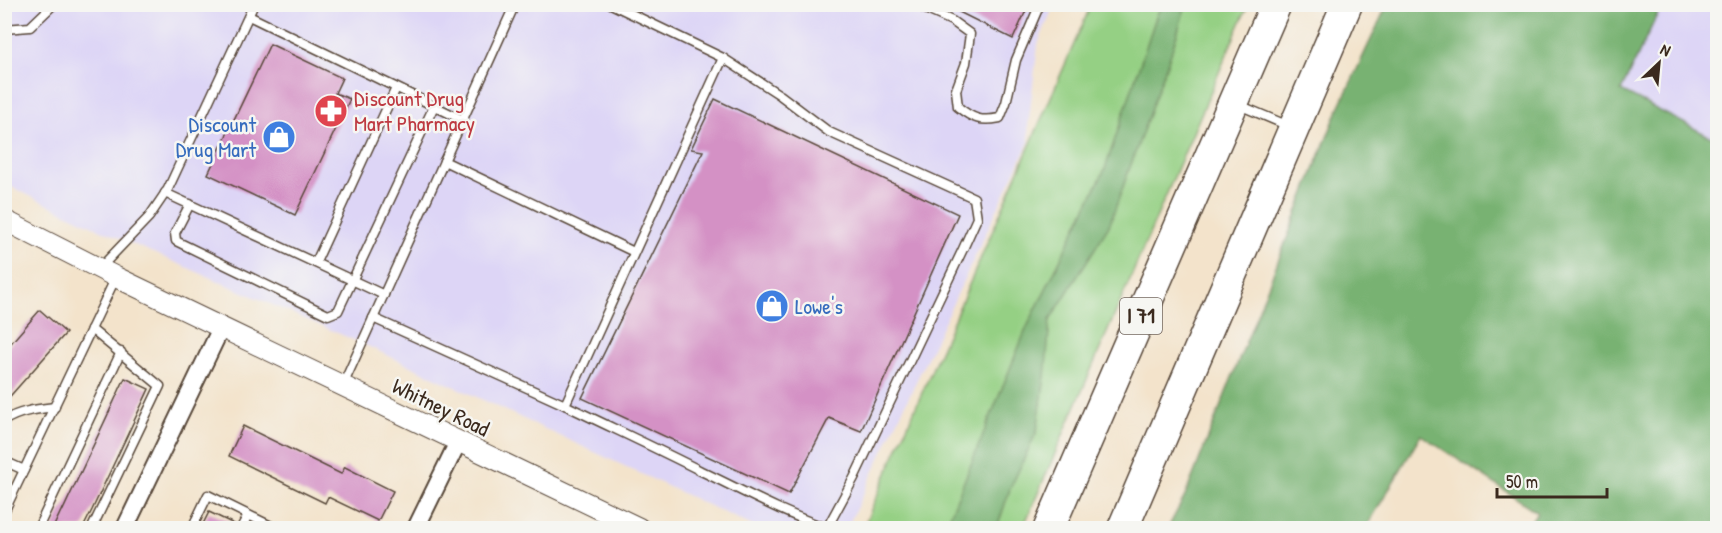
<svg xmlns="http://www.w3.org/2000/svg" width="1722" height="533" viewBox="0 0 1722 533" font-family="'Patrick Hand',sans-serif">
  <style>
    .built { fill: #ddd5f6 }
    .green { fill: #95d084; stroke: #687d51; stroke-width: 1.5 }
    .forest { fill: #78b272; stroke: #5a6e48; stroke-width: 1.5 }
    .building { fill: #d491c5 }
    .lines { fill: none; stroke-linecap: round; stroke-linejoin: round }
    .service-casing { stroke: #574638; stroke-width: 11 }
    .minor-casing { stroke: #574638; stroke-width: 20 }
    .tertiary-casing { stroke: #574638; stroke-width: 22 }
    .motorway-casing { stroke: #574638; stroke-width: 33 }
    .service { stroke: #fff; stroke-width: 8 }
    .minor { stroke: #fff; stroke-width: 16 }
    .tertiary { stroke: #fff; stroke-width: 20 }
    .motorway { stroke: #fff; stroke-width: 30 }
    .labels { text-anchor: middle; stroke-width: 5; stroke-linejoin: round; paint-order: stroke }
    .shield { fill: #f6f6f2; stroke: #73675e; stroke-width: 1.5 }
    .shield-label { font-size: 21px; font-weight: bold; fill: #3b2a1e }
    .health-label { font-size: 22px; fill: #be3a42; stroke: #f6f6f2; text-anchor: start }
    .shop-label { font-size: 22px; fill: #366cbe; stroke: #f6f6f2; text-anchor: end }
    .street-label { font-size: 22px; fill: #3b2a1e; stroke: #f6f6f2 }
  </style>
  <rect width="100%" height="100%" fill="#f6f6f2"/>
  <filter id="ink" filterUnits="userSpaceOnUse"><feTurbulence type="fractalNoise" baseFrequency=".0167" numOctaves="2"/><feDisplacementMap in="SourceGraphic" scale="12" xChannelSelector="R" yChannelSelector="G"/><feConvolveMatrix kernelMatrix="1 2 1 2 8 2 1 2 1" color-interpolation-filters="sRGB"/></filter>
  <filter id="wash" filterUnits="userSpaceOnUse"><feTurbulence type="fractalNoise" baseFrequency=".008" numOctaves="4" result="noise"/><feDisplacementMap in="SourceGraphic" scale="24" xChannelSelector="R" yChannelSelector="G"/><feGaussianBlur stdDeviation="1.35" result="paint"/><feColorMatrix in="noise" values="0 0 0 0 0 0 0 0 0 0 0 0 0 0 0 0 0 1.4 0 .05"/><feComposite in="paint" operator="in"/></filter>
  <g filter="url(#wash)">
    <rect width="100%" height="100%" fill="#f3e3cb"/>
    <!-- built -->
    <g class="built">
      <polygon points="4,5 1054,5 1038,44 1028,126 1029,142 847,528 757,528 372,348 110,234 5,184"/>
      <polygon points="1662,5 1717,5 1717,140 1621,91"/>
    </g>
    <!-- green -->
    <polygon class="green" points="1091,5 1248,5 1023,528 863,528"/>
    <!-- forest -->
    <g class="forest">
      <polygon points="1162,5 1186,5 1172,50 1109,226 1050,320 1045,377 1037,431 1010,489 997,528 945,528 1027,327 1105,169 1157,14"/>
      <polygon points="1387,5 1662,5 1621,91 1717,140 1717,528 1527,528 1537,512 1421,435 1366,528 1168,528 1185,496 1337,112"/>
    </g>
    <g id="blocks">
      <!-- building -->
      <g class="building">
        <polygon points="943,4 1029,4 1013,39"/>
        <polygon points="270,44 342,78 335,93 350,99 295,215 208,174"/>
        <polygon points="715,99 958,214 861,431 829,418 789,494 582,398 703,151 691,149"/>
        <polygon points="40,310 66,333 4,403 4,351"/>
        <polygon points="125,378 149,389 92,510 83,528 53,528 62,509 63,510"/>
        <polygon points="243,426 341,474 345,467 393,491 378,521 328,497 325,503 229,456"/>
        <polygon points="209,512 236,525 235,528 201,528"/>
      </g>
    </g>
  </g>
  <g filter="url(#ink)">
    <use href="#blocks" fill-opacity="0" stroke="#574638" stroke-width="1.5"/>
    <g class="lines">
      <!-- service casing -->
      <g class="service-casing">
        <g id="service">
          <path d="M914 4 952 21 970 34 966 63 956 90 958 107C973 119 981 122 1000 118L1006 103 1016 60 1040 4"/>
          <polyline points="249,16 463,120"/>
          <polyline points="4,29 30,27 54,4"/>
          <polyline points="1239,105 1291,127"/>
          <polyline points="444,161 634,252"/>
          <polyline points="165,193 384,295"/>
          <polyline points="190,204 175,233 176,241 328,315 338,311 434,106"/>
          <polyline points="316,262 396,88"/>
          <polyline points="100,268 149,217 168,189 254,4"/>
          <polyline points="373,318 565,405 723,58"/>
          <polyline points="91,329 160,386 92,528"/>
          <polyline points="343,385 515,4"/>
          <path d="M565 405C610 427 656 448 701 471 743 491 783 513 827 528L854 478 963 249 977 218 974 198 829 132 780 95 723 58 611 4"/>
          <path d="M4 421C18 411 38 409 55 407"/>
          <polyline points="4,461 24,470"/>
          <polyline points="4,512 116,277"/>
          <polyline points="38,528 121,352"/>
          <polyline points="192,528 208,495 275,528"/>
          <polyline points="241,528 248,515"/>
        </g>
      </g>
      <!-- minor casing -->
      <g class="minor-casing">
        <g id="minor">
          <polyline points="125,528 221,328"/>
          <polyline points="416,528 458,442"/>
        </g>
      </g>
      <!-- tertiary casing -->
      <g class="tertiary-casing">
        <polyline id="tertiary" points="4,220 116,277 639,528"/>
      </g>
      <!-- motorway casing -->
      <g class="motorway-casing">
        <g id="motorway">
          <polyline points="1049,528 1276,4"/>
          <polyline points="1123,528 1347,4"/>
        </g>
      </g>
      <!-- service -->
      <use href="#service" class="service"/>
      <!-- minor -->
      <use href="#minor" class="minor"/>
      <!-- tertiary -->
      <use href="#tertiary" class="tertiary"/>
      <!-- motorway -->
      <use href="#motorway" class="motorway"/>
    </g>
  </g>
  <!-- icons -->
  <defs>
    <g id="pharmacy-disc" transform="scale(1.725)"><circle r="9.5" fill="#e0444e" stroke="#f6f6f2"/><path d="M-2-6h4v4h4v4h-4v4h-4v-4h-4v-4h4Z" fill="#fff"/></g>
    <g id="shop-disc" transform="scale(1.725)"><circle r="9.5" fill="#3f7fe0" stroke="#f6f6f2"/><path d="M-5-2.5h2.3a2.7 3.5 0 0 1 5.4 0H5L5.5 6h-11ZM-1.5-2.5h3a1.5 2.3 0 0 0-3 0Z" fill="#fff"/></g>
  </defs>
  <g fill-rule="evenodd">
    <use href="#pharmacy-disc" x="331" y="111"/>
    <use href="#shop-disc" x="279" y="137"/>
    <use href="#shop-disc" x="772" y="306"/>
  </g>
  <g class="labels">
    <!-- shield labels -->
    <rect class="shield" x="1120" y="298" width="42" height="36" rx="4.5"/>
    <g class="shield-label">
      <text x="1141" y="323">I 71</text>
    </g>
    <!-- health labels -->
    <g class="health-label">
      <text x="354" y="106">Discount Drug<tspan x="354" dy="25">Mart Pharmacy</tspan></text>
    </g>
    <!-- shop labels -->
    <g class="shop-label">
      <text x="256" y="132">Discount<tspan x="256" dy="25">Drug Mart</tspan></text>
      <text x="795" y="314" text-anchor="start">Lowe's</text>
    </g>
    <!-- street labels -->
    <g class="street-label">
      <text transform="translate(441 407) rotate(26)" y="8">Whitney Road</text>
    </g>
  </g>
  <!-- margin -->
  <rect width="1722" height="533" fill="none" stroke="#f6f6f2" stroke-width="24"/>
  <!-- north arrow -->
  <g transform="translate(1659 63) rotate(26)" stroke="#f6f6f2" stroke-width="4.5" paint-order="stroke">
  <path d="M0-4.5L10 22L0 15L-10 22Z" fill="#3b2a1e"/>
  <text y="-9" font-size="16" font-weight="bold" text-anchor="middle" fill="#3b2a1e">N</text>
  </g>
  <!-- scale -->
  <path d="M1497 488v9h110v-9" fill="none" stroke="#3b2a1e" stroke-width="3"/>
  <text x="1506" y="488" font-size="18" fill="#3b2a1e" stroke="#f6f6f2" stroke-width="4.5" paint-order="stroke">50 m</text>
</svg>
